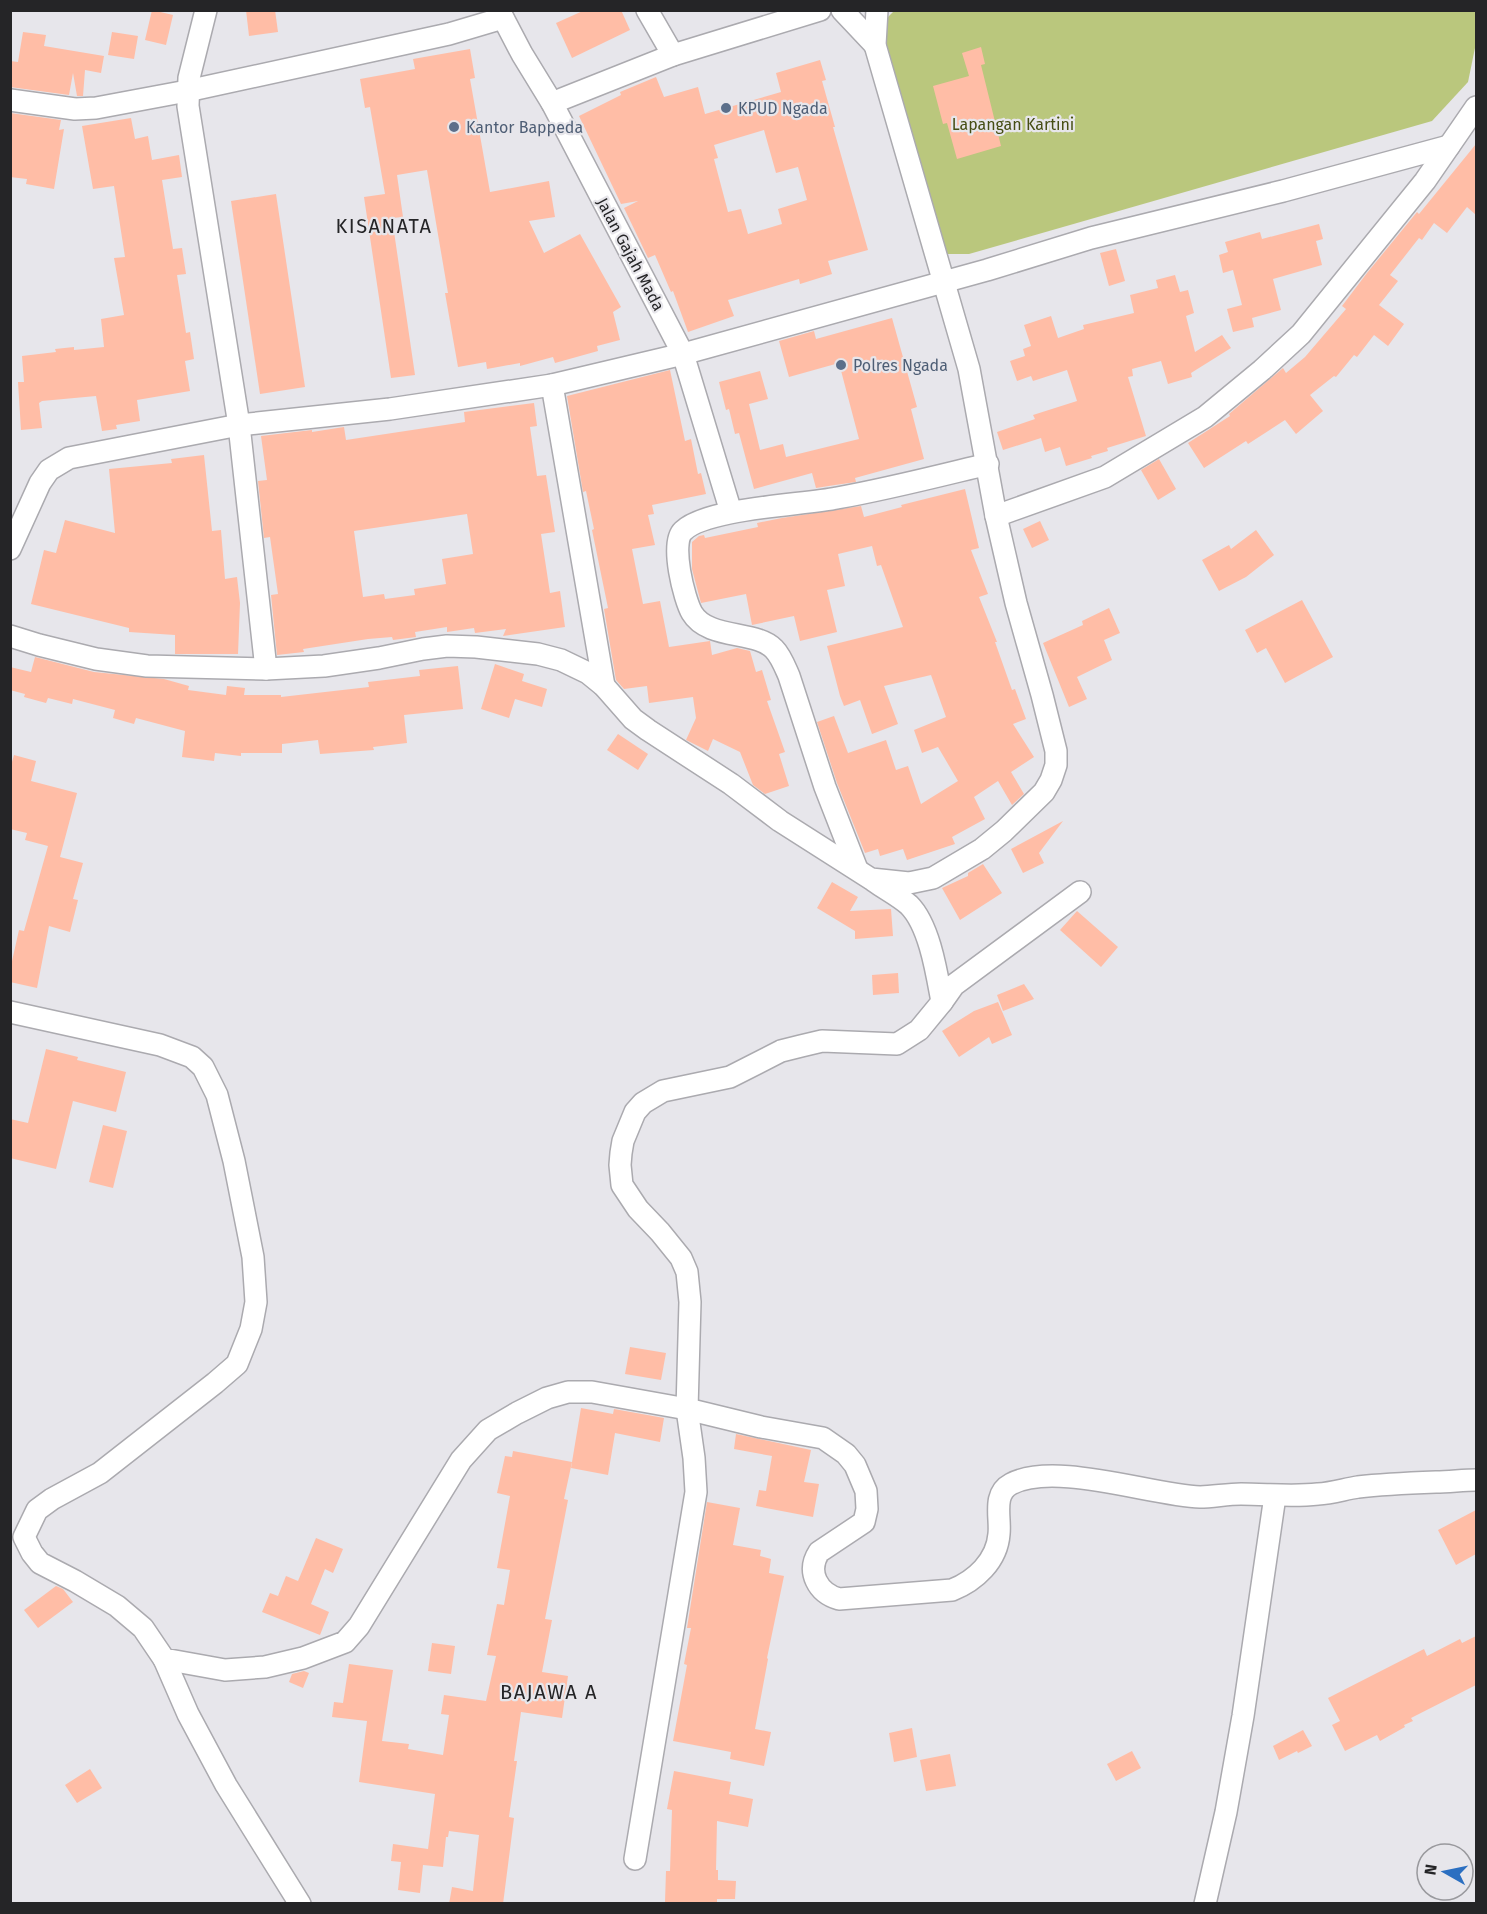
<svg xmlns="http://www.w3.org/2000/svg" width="1487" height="1914" viewBox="0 0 1487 1914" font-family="'Fira Sans',sans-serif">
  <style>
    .green { fill: #bac77d }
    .building { fill: #ffbda6; fill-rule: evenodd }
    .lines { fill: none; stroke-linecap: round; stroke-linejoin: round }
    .minor-casing { stroke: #abaaaf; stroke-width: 24 }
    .minor { stroke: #fff; stroke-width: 21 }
    .service-dot { fill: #5c6f8a; stroke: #e7e6eb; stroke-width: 2 }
    .labels { text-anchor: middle; stroke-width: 4.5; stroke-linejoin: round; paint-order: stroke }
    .service-label { font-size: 16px; fill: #4e5e75; stroke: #e7e6eb; text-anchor: start }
    .park-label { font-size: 16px; fill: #464e14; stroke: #e7e6eb }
    .street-label { font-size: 16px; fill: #252527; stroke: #e7e6eb }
    .quarter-label { font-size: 20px; letter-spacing: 1.5px; fill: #252527; stroke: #e7e6eb }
  </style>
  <rect width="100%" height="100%" fill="#e7e6eb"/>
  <!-- green -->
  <polygon class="green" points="894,11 1476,11 1476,43 1468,82 1432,121 969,254 940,254 875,42 884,21"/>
  <!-- building -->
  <g class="building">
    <polygon points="152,10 173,15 166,45 145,40"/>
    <polygon points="246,10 275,10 278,32 249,36"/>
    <polygon points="585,10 621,10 630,30 572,58 556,23"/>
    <polygon points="23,32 46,35 44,46 104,56 101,73 85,70 83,96 77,96 73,73 69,95 10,87 10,61 18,62"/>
    <polygon points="112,32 138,36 134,59 108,55"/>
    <polygon points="981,47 985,64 981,65 1001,146 957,159 947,123 943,124 933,86 969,76 962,53"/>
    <polygon points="470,49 475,78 470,79 490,192 549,181 555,217 529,221 544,253 580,234 621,307 613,312 620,340 597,346 598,351 555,363 553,357 520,366 520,363 487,369 486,362 458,367 445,293 448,293 427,170 397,175 403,217 392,218 415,375 391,378 364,197 385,194 370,107 365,108 360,79 415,69 413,59"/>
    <path d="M820 60 826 80 822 81 835 127H833L868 250 828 261 832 274 800 284 799 279 728 300 734 316 688 332 673 291 671 292 655 255 648 258 624 208 638 201 621 204 579 116 621 95 620 92 656 77 664 97 698 87 705 114 781 92 776 73ZM764 130 776 173 798 167 807 200 778 209 782 224 748 234 741 209 728 212 714 159 718 158 714 145Z"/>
    <polygon points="10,113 61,120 59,130 64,129 54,189 26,184 27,179 10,177"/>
    <polygon points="131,118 135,139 148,136 152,160 179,155 182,177 162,180 173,249 182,248 186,274 177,275 186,333 190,332 194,359 185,361 190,391 137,400 140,421 116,425 117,429 102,431 96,396 42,401 39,403 42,428 21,430 18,382 24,382 22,356 56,352 55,349 74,347 74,350 104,347 101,319 124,315 114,258 125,257 114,186 93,189 82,126"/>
    <polygon points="1476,144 1476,215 1467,207 1447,233 1434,223 1422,240 1419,238 1390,275 1398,281 1379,305 1404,324 1388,346 1374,335 1357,357 1354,355 1336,377 1334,376 1310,395 1323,411 1296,434 1285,420 1248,444 1246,441 1204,468 1188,443 1230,416 1229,414 1283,368 1286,373 1305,357 1346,309 1342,306 1367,273 1417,212 1419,214"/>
    <polygon points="276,194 305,387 260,394 231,201"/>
    <polygon points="1319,224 1323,239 1316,241 1322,265 1273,279 1281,310 1252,318 1254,327 1233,332 1227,309 1242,305 1233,270 1223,273 1219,255 1228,252 1225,242 1260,232 1262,239"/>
    <polygon points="1116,249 1125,281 1109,286 1100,253"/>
    <polygon points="1175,275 1180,292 1188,290 1194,313 1186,316 1195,352 1222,335 1231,348 1191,373 1192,377 1168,384 1161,361 1132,369 1133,376 1128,377 1146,436 1107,448 1108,451 1091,456 1092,458 1066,466 1060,447 1045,452 1041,438 1003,450 997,432 1035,419 1033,415 1077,401 1067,370 1033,381 1031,376 1017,381 1010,361 1025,356 1023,349 1031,346 1024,325 1051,316 1058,338 1084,329 1083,325 1134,313 1130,295 1158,288 1156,280"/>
    <polygon points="892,318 917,407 911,409 924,459 855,478 856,482 835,485 816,488 812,473 754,489 739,433 735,434 729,409 726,410 719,382 760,371 768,399 749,404 760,450 783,444 786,457 859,439 839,363 789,377 779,341 814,331 816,339"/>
    <polygon points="670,370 685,441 691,439 698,474 701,473 706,494 652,505 654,514 648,515 655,545 632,549 643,604 660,601 669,647 710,641 712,655 737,648 750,651 756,672 762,670 771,700 767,701 785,752 779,754 789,786 765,794 753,785 740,752 713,739 708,751 686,740 696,718 693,697 649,703 647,686 624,689 616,680 604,609 608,608 592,530 594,529 586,491 583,492 567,396"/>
    <path d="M534 403 537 426 530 427 537 476 546 475 555 532 541 534 550 593 560 591 565 627 503 636 506 629 475 633 474 628 447 632V627L415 632 416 637 393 640 392 637 368 639 303 649 304 652 277 655 271 595 278 594 270 537 264 538 258 481 267 480 261 436 312 430V432L344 427 346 440 465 422 464 412ZM467 514 473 554 442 559 446 584 414 589 415 595 385 599 384 594 363 597 354 531Z"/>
    <polygon points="204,455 212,531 221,530 225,579 237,577 240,603 238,654 175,654 175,635 129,632 129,628 31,604 44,550 56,553 65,520 115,533 109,469 172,463 171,459"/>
    <polygon points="1159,459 1176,489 1158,500 1141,470"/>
    <polygon points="965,489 979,548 971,550 988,594 979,597 997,642 995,642 1012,690 1015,689 1026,719 1013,724 1034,757 1011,772 1024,794 1012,805 998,781 974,797 985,819 952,837 955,844 907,860 903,849 880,856 878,849 865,853 837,783 817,722 834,716 848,753 886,740 896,770 908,766 921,804 958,781 938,747 922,753 914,730 946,717 931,675 884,686 898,724 872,734 860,700 844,706 840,696 827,646 903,627 881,565 877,566 872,546 838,554 845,586 827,590 837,632 800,641 794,616 752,625 746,594 701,603 692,569 692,542 699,536 704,535 705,538 758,527 757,523 782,518 861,506 864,517 902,507 901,505"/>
    <polygon points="1040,521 1049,540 1032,548 1023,529"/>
    <polygon points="1256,530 1274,555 1246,577 1219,591 1202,560 1229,545 1231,549"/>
    <polygon points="1302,600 1333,657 1285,683 1266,648 1257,653 1245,630"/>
    <polygon points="1109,608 1120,633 1104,640 1112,660 1077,677 1087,699 1069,707 1043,643 1083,625 1082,621"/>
    <polygon points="35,657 94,672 164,679 189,686 188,690 226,695 227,686 245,688 244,695 281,695 281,697 369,687 368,682 420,676 419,670 458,666 463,709 404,715 407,743 373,747 374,750 320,754 318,740 282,744 282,753 241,753 241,756 215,753 214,761 182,757 185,731 136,718 134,724 113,718 115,710 73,699 72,704 48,698 46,703 24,697 25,694 10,690 10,667 31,672"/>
    <polygon points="495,664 524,674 522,681 547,689 542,707 515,699 509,718 481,709"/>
    <polygon points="618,734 648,754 638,770 607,750"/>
    <polygon points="14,755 36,761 31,781 77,793 60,857 83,863 73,899 78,900 70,932 49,926 37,988 10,982 10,970 19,930 24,931 48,846 25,840 27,833 10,829 10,769"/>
    <polygon points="1063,821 1039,853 1044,863 1023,873 1011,849"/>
    <polygon points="983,864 1002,893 960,920 942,888 968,876 968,873"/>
    <polygon points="832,882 858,897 850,911 891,909 893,936 855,939 855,931 817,908"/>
    <polygon points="1077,911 1118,947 1101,967 1060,930"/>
    <polygon points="898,973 899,993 873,995 872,975"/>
    <polygon points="1024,984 1034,999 1003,1011 997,995"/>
    <polygon points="998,1002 1012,1035 992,1044 989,1037 959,1057 942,1031 974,1011"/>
    <polygon points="46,1049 78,1057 77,1060 126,1072 116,1112 73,1101 56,1169 10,1158 10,1119 28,1123"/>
    <polygon points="103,1125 127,1131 113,1188 89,1182"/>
    <polygon points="630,1347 666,1353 661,1380 625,1374"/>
    <polygon points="581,1408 613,1414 614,1409 664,1418 660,1442 615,1433 608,1475 571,1468"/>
    <polygon points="736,1434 811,1450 804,1482 819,1484 813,1517 756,1506 759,1490 766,1491 772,1456 734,1449"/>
    <polygon points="513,1451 572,1462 564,1499 568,1500 545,1619 552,1620 542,1672 568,1676 562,1718 521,1712 514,1761 517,1761 509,1817 514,1818 503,1904 449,1904 452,1887 473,1891 479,1835 449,1831 448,1837 446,1837 443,1867 423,1865 420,1893 398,1890 401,1862 391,1861 393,1844 428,1849 435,1794 359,1782 367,1721 332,1717 334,1702 343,1703 349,1664 393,1670 382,1741 409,1744 408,1749 443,1755 449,1715 441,1714 444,1695 486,1701 496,1656 487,1655 497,1604 504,1605 510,1570 497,1568 510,1496 497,1493 505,1456 512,1457"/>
    <polygon points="707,1502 740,1508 733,1545 761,1550 760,1556 771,1559 769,1573 784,1576 767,1658 768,1659 755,1729 771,1732 764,1766 730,1759 731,1752 673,1741 687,1665 684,1664 691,1628 687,1628"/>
    <polygon points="1476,1510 1476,1554 1456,1565 1438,1530"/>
    <polygon points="316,1538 343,1549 333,1573 325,1569 311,1604 329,1612 320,1635 262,1612 270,1593 278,1596 286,1576 298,1581"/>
    <polygon points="56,1586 63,1589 73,1602 38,1628 24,1610"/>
    <polygon points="1476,1636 1476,1685 1411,1718 1413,1721 1404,1725 1405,1727 1380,1741 1377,1735 1345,1751 1332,1725 1340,1721 1328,1698 1424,1649 1427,1656 1460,1639 1462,1643"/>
    <polygon points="432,1643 455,1646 451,1674 428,1671"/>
    <polygon points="304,1671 309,1673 303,1688 289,1682 292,1674"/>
    <polygon points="912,1728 917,1757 894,1762 889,1733"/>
    <polygon points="1303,1730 1312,1746 1298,1753 1297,1751 1279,1760 1273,1746"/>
    <polygon points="1132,1751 1141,1768 1116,1781 1107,1764"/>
    <polygon points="950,1754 956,1786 926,1791 920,1760"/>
    <polygon points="90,1769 102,1788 77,1803 65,1785"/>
    <polygon points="674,1771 731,1782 729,1794 753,1799 748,1827 717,1821 716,1870 718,1870 718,1880 736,1881 735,1899 717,1899 717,1904 665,1902 666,1871 670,1871 672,1810 667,1809"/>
  </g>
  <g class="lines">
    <!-- minor casing -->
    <g class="minor-casing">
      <g id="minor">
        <polyline points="206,10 189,78 188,106 239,425 266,669"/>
        <polyline points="499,10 522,54 552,103 683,354 731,512"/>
        <polyline points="647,10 673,55"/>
        <polyline points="842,10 875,45"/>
        <polyline points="10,100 75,109 96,108 187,91 449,34 503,18"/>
        <polyline points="552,103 673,55 820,10"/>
        <polyline points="552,385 604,686"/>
        <polyline points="996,516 1105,477 1205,417 1262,370 1301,334 1425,181 1476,107"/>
        <polyline points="10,549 40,483 49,470 69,458 239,425 390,409 552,385 683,354 987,270 1091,238 1283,191 1449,146"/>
        <polyline points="10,636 39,645 96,659 147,666 266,669 324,666 379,658 423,649 447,646 476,647 538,654 561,660 588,673 604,686 633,719 648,730 731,784 780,821 871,879 909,883 933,878 982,849 1004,831 1044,792 1051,780 1056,765 1056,751 1042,695 1016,603 996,516 969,369 875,45 877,10"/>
        <path d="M857 869 825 787 789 676C785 667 781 656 774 649 756 630 708 640 692 613 684 599 670 543 683 531 706 508 803 505 837 498 888 489 938 476 988 464"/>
        <polyline points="942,1002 954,985 1080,892"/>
        <path d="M10 1012 160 1045 192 1057 203 1067 217 1095 234 1161 253 1257 256 1302 251 1329 237 1364 215 1383 100 1473 52 1499 37 1510 24 1537 32 1553 40 1563 75 1581 117 1606 143 1628 164 1659 225 1670 265 1667 303 1658 345 1642 359 1626 461 1460 488 1430 517 1413 547 1398 568 1392H592L687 1409 761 1427 823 1438 846 1454 855 1465 866 1491 867 1509 864 1522 819 1552C806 1572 818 1593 839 1599L952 1590C975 1581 997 1561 999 1534 1001 1518 992 1494 1011 1484 1054 1461 1151 1495 1200 1497 1213 1497 1227 1494 1241 1494 1267 1494 1292 1497 1318 1494 1332 1493 1345 1489 1358 1487 1384 1484 1410 1483 1436 1482 1449 1482 1463 1480 1476 1480"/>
        <polyline points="164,1659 188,1714 226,1785 300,1904"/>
        <path d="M635 1859 696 1492 694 1458 687 1409 690 1302 687 1272 681 1258 660 1232 638 1209 622 1185 620 1165 621 1153 623 1141 635 1112 643 1103 663 1091 730 1077 781 1051 801 1046 822 1041 897 1044 919 1030 942 1002C937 975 930 926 909 905 899 896 885 889 874 881"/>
        <polyline points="1205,1904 1226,1812 1243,1716 1275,1496"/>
      </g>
    </g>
    <!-- minor -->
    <use href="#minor" class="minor"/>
  </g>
  <!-- markers -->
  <g class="service-dot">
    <circle cx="726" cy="108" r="6"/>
    <circle cx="454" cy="127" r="6"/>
    <circle cx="841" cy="365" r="6"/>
  </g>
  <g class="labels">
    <!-- service labels -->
    <g class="service-label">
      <text x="738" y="114">KPUD Ngada</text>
      <text x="466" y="133">Kantor Bappeda</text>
      <text x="853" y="371">Polres Ngada</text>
    </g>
    <!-- park labels -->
    <g class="park-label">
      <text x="1013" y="130">Lapangan Kartini</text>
    </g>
    <!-- street labels -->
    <g class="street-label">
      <text transform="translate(631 254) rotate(62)" y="6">Jalan Gajah Mada</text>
    </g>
    <!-- quarter labels -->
    <g class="quarter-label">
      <text x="384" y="233">KISANATA</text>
      <text x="549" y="1699">BAJAWA A</text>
    </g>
  </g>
  <!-- border -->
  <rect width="1487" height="1914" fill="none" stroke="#252527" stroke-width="24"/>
  <!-- north arrow -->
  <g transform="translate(1445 1872) rotate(279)"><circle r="28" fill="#e7e6eb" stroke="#99999d" stroke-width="1.5"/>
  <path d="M0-4.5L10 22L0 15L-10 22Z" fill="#2b6fc1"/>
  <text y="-9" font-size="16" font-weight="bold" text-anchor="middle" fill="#252527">N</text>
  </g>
</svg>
